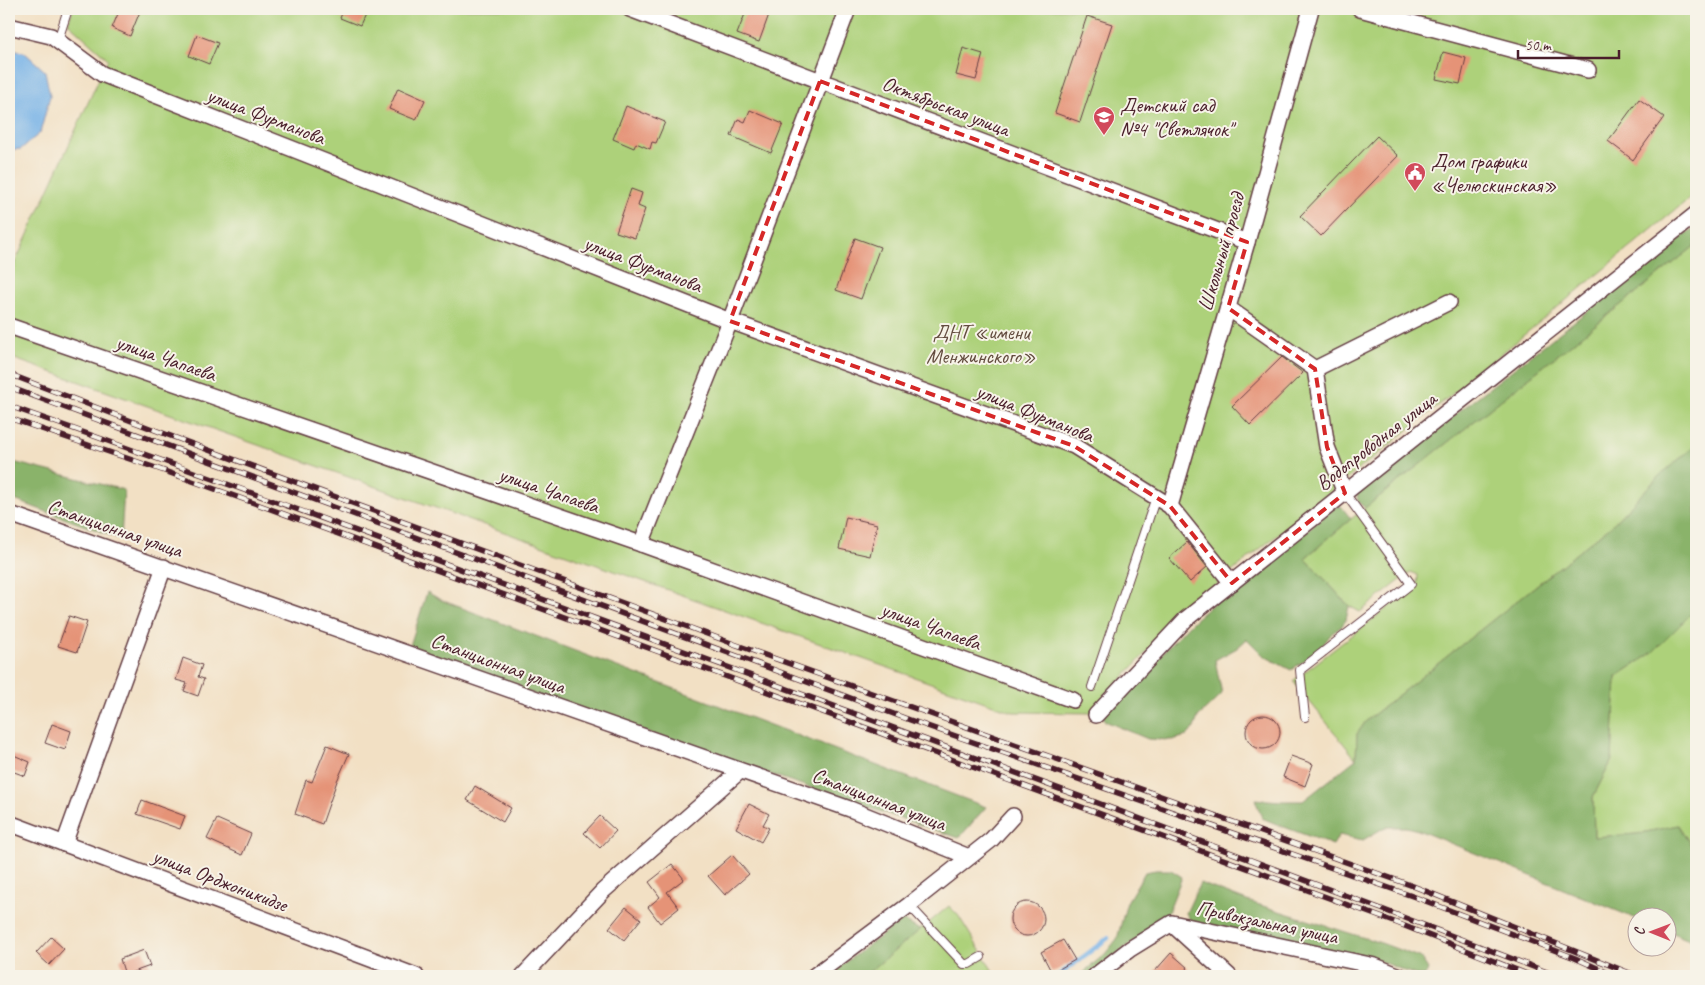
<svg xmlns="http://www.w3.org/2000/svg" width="1705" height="985" viewBox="0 0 1705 985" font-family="Caveat,sans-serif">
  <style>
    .green { fill: #add17a; stroke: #7c7852 }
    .forest { fill: #8ab36a; stroke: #6a694a }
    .water { fill: #75b1e7; stroke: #606889 }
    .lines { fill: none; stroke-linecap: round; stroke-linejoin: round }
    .stream { stroke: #75b1e7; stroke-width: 4.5 }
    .building { fill: #e59377 }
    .service-casing { stroke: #633c42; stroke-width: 10 }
    .minor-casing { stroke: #633c42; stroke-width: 18 }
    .service { stroke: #fff; stroke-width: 8 }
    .minor { stroke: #fff; stroke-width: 15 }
    .rail-casing { stroke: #4a1f2b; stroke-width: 5.5 }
    .rail { stroke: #f7f3e8; stroke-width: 4; stroke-dasharray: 11; stroke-linecap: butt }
    .marked { fill: none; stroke: #d62828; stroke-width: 4; stroke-dasharray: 10 6; stroke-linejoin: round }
    .labels { text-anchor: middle; stroke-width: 4; stroke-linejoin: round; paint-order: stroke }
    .poi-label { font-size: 21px; fill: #4a1f2b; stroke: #f7f3e8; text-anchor: start }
    .street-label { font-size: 21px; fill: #4a1f2b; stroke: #f7f3e8 }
    .park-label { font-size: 21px; fill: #634c3f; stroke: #f7f3e8 }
  </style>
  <rect width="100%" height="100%" fill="#f7f3e8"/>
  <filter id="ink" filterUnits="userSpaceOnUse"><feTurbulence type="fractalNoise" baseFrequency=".02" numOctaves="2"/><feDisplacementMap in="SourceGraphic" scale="10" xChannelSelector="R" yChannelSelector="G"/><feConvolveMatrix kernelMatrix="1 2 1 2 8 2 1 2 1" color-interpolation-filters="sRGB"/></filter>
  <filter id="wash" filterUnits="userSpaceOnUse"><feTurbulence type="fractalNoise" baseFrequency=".0096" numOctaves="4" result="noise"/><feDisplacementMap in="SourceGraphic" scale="20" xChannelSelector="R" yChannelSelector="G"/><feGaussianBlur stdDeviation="1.12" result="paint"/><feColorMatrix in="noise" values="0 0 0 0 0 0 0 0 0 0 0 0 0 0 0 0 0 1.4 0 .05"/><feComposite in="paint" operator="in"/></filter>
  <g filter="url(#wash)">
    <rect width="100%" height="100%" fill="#f2e0c4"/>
    <!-- green -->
    <g class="green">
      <polygon points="73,9 1696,9 1696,193 1444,401 1245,561 1182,613 1091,713 1013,712 9,357 9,276 108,59 68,23"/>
      <polygon points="1696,245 1696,445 1660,475 1612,525 1366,721 1357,734 1356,759 1293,681 1417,585 1418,575 1411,572 1360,612 1349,606 1305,558 1351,519"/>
      <polygon points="1696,609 1696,853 1678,825 1637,834 1594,837 1593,797 1612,760 1616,677 1653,652"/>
      <polygon points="949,906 958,915 996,976 864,976"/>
    </g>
    <!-- forest -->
    <g class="forest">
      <polygon points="1696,226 1696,245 1365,508 1358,502 1357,495 1360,489"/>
      <path d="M1696 445V609L1653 652 1616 677 1612 760 1593 797 1594 837 1637 834 1678 825 1696 853V943L1668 931V918H1638L1637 919 1418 830 1406 827H1385L1363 840 1339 835 1333 845C1309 836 1285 828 1262 818L1255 799 1281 801H1303L1356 759 1357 734 1366 721 1612 525 1660 475Z"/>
      <polygon points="9,461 124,490 121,539 9,498"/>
      <polygon points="1341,506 1351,519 1305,558 1349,606 1346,620 1341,627 1332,633 1318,651 1291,670 1264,656 1247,639 1237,648 1215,660 1222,694 1198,717 1194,728 1187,736 1172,740 1148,739 1105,721 1103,716 1192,622 1223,595 1229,600 1289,546 1335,507"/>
      <polygon points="427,592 441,600 986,807 959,838 408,652"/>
      <polygon points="1156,870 1171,870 1182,877 1168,912 1162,916 1157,924 1087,976 1079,976 1105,954 1117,939 1127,902 1145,872"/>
      <polygon points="1200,883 1247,901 1381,943 1421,958 1428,969 1425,976 1418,976 1377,960 1191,922 1186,913"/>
      <polygon points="902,920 920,930 864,976 827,976"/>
    </g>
    <!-- water -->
    <polygon class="water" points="9,50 24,52 45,71 50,96 40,133 21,149 9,150"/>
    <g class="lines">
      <!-- stream -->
      <polyline class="stream" points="1058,976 1108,938"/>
    </g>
    <g id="blocks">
      <!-- building -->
      <g class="building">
        <polygon points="120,9 141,9 130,36 112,28"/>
        <polygon points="344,9 350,9 365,15 360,26 340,18"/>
        <polygon points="747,9 771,9 759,42 737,34"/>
        <polygon points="1087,16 1112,24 1080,122 1055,113"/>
        <polygon points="197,35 218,43 209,64 189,56"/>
        <polygon points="963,48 983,54 976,80 956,75"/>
        <polygon points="1443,52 1466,58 1460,84 1436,79"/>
        <polygon points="398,88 425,100 416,120 389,109"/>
        <polygon points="1639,99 1664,117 1633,160 1608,141"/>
        <polygon points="626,106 665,122 656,143 652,142 650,149 636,143 634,148 613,139"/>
        <polygon points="750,110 783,124 771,153 731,136 738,119 745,122"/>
        <polygon points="1377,136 1398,156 1321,236 1300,216"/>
        <polygon points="631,189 642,193 638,206 645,209 635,238 616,232"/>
        <polygon points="855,238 880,247 861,299 836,290"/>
        <polygon points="1282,357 1303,373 1250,425 1232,406"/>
        <polygon points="846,517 877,524 870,556 839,549"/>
        <polygon points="1187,542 1207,567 1190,582 1169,558"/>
        <polygon points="69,616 87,622 77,652 58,646"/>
        <polygon points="183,658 202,665 198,677 204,679 198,696 184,691 187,683 176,680"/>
        <circle cx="1263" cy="732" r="17"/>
        <polygon points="52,724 71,731 65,750 45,743"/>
        <polygon points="327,745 349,754 337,781 322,824 295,814 306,780 312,782"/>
        <polygon points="9,753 30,762 25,776 9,770"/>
        <polygon points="1291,756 1313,764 1305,786 1283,777"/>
        <polygon points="475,786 511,808 503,822 467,800"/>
        <polygon points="142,800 185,816 180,829 137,814"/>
        <polygon points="749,804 769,814 763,825 769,828 761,842 736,828"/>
        <polygon points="600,816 616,831 600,848 584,833"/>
        <polygon points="217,819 251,834 242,855 207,839"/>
        <polygon points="732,855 749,874 725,895 708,876"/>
        <polygon points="672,864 684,879 667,892 679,908 660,923 648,907 660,897 649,882"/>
        <circle cx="1027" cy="919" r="17"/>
        <polygon points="626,907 641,919 624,940 609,928"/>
        <polygon points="51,937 64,949 49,965 36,953"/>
        <polygon points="1063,940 1075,960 1052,973 1041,952"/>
        <polygon points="144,950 150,966 125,975 120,959"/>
        <polygon points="1171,953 1188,968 1181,976 1161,976 1155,971"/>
      </g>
    </g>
  </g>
  <g filter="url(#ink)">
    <use href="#blocks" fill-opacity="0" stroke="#633c42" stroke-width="1"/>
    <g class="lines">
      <!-- service casing -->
      <g class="service-casing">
        <g id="service">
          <polyline points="58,40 68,9"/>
          <polyline points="1092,687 1156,497"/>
          <polyline points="1305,717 1300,670 1411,584 1345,493"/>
          <polyline points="909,905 964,964 969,964 981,957"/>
        </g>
      </g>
      <!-- minor casing -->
      <g class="minor-casing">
        <g id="minor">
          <polyline points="630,9 1247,242"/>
          <polyline points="1360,9 1588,70"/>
          <polyline points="9,26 51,36 102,74 730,321 1074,446 1170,506 1232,583"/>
          <polyline points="1228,308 1315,369 1449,302"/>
          <polyline points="9,326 641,544 1073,700"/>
          <polyline points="1315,369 1327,447 1345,493"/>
          <polyline points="1170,506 1247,242 1311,9"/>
          <polyline points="10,514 850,809 969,857"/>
          <polyline points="641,544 730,321 848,9"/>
          <polyline points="1096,715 1186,619 1696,214"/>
          <polyline points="9,823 416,976"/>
          <polyline points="64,844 164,567"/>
          <polyline points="1173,925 1229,976"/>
          <polyline points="523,976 603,891 740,771"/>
          <polyline points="814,976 909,905 991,840 1013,816"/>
          <polyline points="1095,976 1130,949 1172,923 1375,966 1400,976"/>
        </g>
      </g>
      <!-- service -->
      <use href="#service" class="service"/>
      <!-- minor -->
      <use href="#minor" class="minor"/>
      <!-- rail casing -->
      <g class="rail-casing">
        <g id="rail">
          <polyline points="9,374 168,435 734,644 1413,886 1637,976"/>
          <polyline points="9,387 910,720 1415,897 1575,958 1615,976"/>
          <path d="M9 406C254 492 497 583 741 672 1014 772 1287 872 1557 976"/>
          <polyline points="9,418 156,468 254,503 1397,923 1532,976"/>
        </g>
      </g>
      <!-- rail -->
      <use href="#rail" class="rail"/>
    </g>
  </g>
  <!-- marked area -->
  <path class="marked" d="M820 81 1247 242 1228 308 1315 369 1327 447 1345 493 1232 583 1170 506 1074 446 730 321Z"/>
  <!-- icons -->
  <defs>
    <g id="school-pin" transform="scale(1.125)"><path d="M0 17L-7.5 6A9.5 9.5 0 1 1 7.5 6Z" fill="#d1495b" stroke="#f7f3e8"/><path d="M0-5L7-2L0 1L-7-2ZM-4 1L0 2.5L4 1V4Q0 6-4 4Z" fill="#fff"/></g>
    <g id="civic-pin" transform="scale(1.125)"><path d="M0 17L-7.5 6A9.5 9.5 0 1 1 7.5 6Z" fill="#d1495b" stroke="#f7f3e8"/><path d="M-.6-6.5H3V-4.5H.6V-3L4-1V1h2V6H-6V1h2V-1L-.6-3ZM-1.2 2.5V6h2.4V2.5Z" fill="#fff"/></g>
  </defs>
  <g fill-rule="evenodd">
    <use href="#school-pin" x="1104" y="117"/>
    <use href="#civic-pin" x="1415" y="173"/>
  </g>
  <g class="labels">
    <!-- poi labels -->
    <g class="poi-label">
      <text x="1120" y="112">Детский сад<tspan x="1120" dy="24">№4 "Светлячок"</tspan></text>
      <text x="1431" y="168">Дом графики<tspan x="1431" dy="24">«Челюскинская»</tspan></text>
    </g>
    <!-- street labels -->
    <g class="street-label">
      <text transform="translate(946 106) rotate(21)" y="7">Октябрьская улица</text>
      <text transform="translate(266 116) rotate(21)" y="7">улица Фурманова</text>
      <text transform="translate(1221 252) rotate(-74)" y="7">Школьный проезд</text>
      <text transform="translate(643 264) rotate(21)" y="7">улица Фурманова</text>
      <text transform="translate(166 358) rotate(19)" y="7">улица Чапаева</text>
      <text transform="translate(1035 413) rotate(22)" y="7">улица Фурманова</text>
      <text transform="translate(1376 441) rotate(-38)" y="7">Водопроводная улица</text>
      <text transform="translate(549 490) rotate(19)" y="7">улица Чапаева</text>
      <text transform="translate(115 528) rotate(19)" y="7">Станционная улица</text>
      <text transform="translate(931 626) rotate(20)" y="7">улица Чапаева</text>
      <text transform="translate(498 663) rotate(20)" y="7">Станционная улица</text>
      <text transform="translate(879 799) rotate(21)" y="7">Станционная улица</text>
      <text transform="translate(220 880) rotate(21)" y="7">улица Орджоникидзе</text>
      <text transform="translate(1267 922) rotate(12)" y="7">Привокзальная улица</text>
    </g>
    <!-- park labels -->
    <g class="park-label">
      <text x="981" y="339">ДНТ «имени<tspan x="981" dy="24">Менжинского»</tspan></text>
    </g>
  </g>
  <!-- margin -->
  <rect width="1705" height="985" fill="none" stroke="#f7f3e8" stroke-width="30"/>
  <!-- north arrow -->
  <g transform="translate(1652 932) rotate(271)"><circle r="24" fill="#f7f3e8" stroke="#b29e9c"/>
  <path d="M0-4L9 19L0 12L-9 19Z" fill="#d1495b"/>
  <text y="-8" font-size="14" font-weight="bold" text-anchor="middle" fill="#4a1f2b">С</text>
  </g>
  <!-- scale -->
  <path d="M1518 50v8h101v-8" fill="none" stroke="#4a1f2b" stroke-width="2.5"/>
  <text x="1525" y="50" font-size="15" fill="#4a1f2b" stroke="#f7f3e8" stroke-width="4" paint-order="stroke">50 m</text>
</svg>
